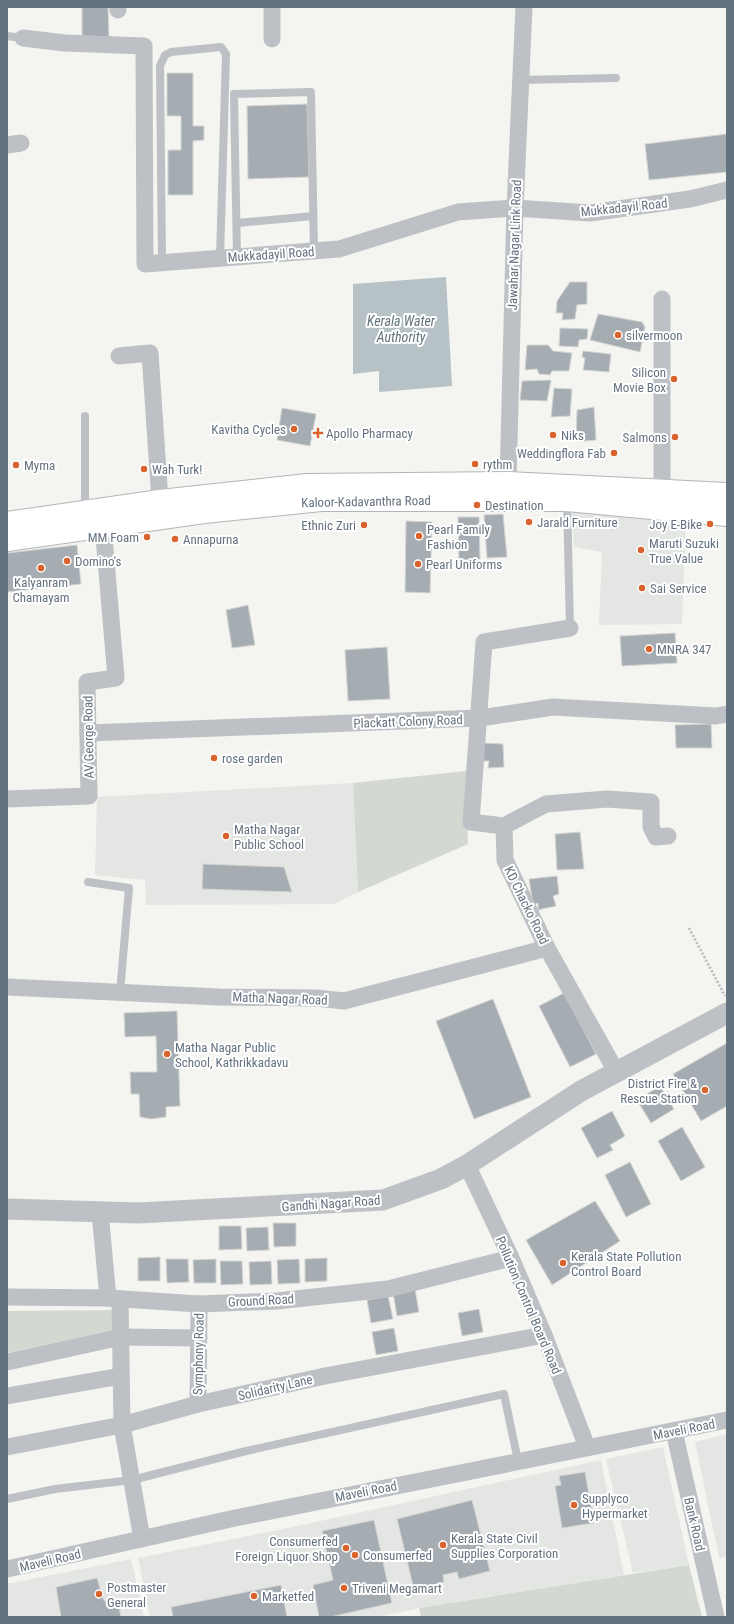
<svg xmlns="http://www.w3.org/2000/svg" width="734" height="1624" viewBox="0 0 734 1624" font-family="'Roboto Condensed',sans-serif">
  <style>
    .built { fill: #e4e6e4 }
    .green { fill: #d3d9d0 }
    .water { fill: #b7c2c7 }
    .building { fill: #a6adb2; stroke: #d5d5d3 }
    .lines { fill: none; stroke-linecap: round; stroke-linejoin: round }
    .secondary-casing { stroke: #b2b6ba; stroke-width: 24 }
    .path { stroke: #b7b9bc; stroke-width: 2.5; stroke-dasharray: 2 2; stroke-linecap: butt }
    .service { stroke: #bdc0c4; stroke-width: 8 }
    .minor { stroke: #bdc0c4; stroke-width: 17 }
    .tertiary { stroke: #bdc0c4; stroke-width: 21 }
    .secondary { stroke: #fff; stroke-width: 22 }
    .poi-dot { fill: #d9632c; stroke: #fff; stroke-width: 1.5 }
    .labels { text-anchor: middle; stroke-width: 4; stroke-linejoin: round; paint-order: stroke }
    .street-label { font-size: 13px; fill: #657280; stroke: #fff }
    .poi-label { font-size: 13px; fill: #657280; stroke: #fff; text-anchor: start }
    .water-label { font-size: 14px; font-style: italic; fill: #60737e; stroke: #fff }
  </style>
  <rect width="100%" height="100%" fill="#f4f4f0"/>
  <!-- built -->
  <g class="built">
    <polygon points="572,510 686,521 682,624 599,625 602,552 574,547"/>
    <polygon points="353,783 358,892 334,904 146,905 145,880 95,875 97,797"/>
    <polygon points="727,1434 727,1557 719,1558 695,1442"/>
    <polygon points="663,1447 689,1565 633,1573 606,1459"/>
    <polygon points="601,1460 624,1575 419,1608 378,1617 150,1617 138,1558 288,1528"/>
    <polygon points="131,1559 144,1617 7,1617 7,1584"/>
  </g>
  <!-- green -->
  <g class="green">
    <polygon points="466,771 468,844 358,892 353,783"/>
    <polygon points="115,1310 115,1330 7,1353 7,1311"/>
    <polygon points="689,1565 702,1617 421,1617 419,1608"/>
  </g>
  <!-- water -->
  <polygon class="water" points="446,277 452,386 379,392 379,371 353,374 353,284"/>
  <!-- building -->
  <g class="building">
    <polygon points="82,7 108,7 109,38 82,38"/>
    <polygon points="167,73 193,73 193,126 204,126 204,140 193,141 193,195 168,195 168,150 181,150 181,116 167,116"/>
    <polygon points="307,104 309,177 248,179 247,106"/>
    <polygon points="727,134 727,172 649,180 645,144"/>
    <polygon points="570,282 587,282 587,304 577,305 575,319 562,320 563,313 556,313 557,301"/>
    <polygon points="598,314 642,322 645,327 640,352 590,340"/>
    <polygon points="560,328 588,329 587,339 579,340 578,347 559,346"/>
    <polygon points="527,345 548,345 553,351 572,353 569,371 552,371 550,375 539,374 537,369 525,370"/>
    <polygon points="583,351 611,354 609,372 583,370 585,358 582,357"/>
    <polygon points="551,380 547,401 520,400 522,381"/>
    <polygon points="554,388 572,389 570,416 551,417"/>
    <polygon points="594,407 596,440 576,442 577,410"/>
    <polygon points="282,408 316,414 310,446 277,440"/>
    <polygon points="503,514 507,557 487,558 484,515"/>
    <polygon points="458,517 479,517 480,559 459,560"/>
    <polygon points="406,521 432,522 430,593 405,592"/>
    <polygon points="77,545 81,584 7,592 7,553"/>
    <polygon points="248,605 255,645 232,648 226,610"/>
    <polygon points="675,633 677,663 622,666 620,636"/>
    <polygon points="387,647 390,699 348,701 345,650"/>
    <polygon points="711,724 712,748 676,748 675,725"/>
    <polygon points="484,743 503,744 504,767 488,768 489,761 482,761"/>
    <polygon points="580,832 584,869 557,870 555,834"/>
    <polygon points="203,864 284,867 292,892 202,889"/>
    <polygon points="557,876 559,894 553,896 556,906 538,910 538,903 533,905 529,879"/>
    <polygon points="564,993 596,1054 570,1067 539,1006"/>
    <polygon points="493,999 531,1097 474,1119 436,1021"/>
    <polygon points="177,1011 180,1106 166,1107 166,1117 151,1119 140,1117 139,1094 131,1094 130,1072 157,1072 156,1036 125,1037 124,1013"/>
    <polygon points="727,1043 727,1106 701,1121 673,1074"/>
    <polygon points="660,1086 674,1109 651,1123 637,1100"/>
    <polygon points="612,1111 625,1136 610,1145 613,1150 597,1158 581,1128"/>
    <polygon points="682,1127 705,1167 681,1181 658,1141"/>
    <polygon points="630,1162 651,1204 626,1217 605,1175"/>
    <polygon points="595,1201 620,1241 552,1285 526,1240"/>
    <polygon points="273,1223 296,1223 296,1246 274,1247"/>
    <polygon points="219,1226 241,1226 242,1249 219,1250"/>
    <polygon points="268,1227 269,1250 247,1251 246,1228"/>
    <polygon points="160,1257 160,1281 138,1281 138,1258"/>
    <polygon points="327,1258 327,1281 305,1282 305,1259"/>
    <polygon points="166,1259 188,1259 189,1282 167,1283"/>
    <polygon points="216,1259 216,1283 194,1283 193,1260"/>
    <polygon points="299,1259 300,1283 278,1284 277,1260"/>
    <polygon points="220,1261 242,1261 243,1284 221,1285"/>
    <polygon points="271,1261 272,1284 250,1285 249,1262"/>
    <polygon points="415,1289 419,1312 397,1316 393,1293"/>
    <polygon points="388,1296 393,1319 371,1323 367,1300"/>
    <polygon points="479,1309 483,1332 462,1336 458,1313"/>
    <polygon points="394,1328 398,1351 376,1355 372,1332"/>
    <polygon points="585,1472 594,1523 562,1528 555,1486 561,1485 559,1476"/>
    <polygon points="472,1500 490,1571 459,1579 457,1572 443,1575 444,1582 414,1590 397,1519"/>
    <polygon points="374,1520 392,1603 330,1617 319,1617 313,1585 333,1580 322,1531"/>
    <polygon points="97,1578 104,1601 117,1598 121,1617 61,1617 56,1587"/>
    <polygon points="281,1585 287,1617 173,1617 171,1607"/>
  </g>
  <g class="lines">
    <!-- secondary casing -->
    <g class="secondary-casing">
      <g id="secondary">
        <polyline points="7,523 160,501 307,485 508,483 727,494"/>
        <polyline points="7,540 204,512 321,500 567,500 727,515"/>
      </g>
    </g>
    <!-- path -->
    <polyline class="path" points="689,928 725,996"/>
    <!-- service -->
    <g class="service">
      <polyline points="7,36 23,38"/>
      <polyline points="521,80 616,78"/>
      <polyline points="237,223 313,216"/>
      <polyline points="237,257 234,94 311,92 314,251"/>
      <polyline points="162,262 160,66 165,55 171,52 221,47 226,54 220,258"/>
      <polyline points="85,416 85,510"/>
      <polyline points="567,501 570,628"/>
      <polyline points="88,882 129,888 120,992"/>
      <polyline points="7,1499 55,1489 132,1480 246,1451 504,1394 518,1461"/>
    </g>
    <!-- minor -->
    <g class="minor">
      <polyline points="118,7 118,10"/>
      <polyline points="23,38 65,43 144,46 145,264 339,249 458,212 515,208 590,213 690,199 727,190"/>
      <polyline points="272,39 272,7"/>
      <polyline points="7,145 21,143"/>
      <polyline points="662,299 662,490"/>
      <polyline points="119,356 150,353 160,501"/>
      <polyline points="508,483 515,208 524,7"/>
      <polyline points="88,733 480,718 553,707 716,716 727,714"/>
      <polyline points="7,799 89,796 87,682 116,678 103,525"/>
      <polyline points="504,826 471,822 484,642 570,628"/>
      <polyline points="7,987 218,997 316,998 344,1001 547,948"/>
      <polyline points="617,1073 547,948 505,860 504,826 546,804 607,799 651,802 651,827 656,837 668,836"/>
      <polyline points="467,1165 511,1258 544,1335 587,1447"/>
      <polyline points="100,1212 108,1298"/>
      <polyline points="7,1297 108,1298 199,1304 277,1301 388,1289 511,1258"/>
      <polyline points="120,1299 122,1425 142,1539"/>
      <polyline points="7,1362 121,1337 199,1338"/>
      <polyline points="7,1396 121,1376"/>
      <polyline points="198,1404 199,1304"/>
      <polyline points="674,1431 716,1617"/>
      <polyline points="7,1447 122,1425 198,1404 325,1376 544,1335"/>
      <polyline points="7,1569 235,1518 727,1420"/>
    </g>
    <!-- tertiary -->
    <polyline class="tertiary" points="7,1209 138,1213 383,1200 441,1179 467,1165 581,1091 727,1013"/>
    <!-- secondary -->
    <use href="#secondary" class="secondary"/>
  </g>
  <!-- markers -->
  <g class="poi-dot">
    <circle cx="618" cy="335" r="4"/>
    <circle cx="674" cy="379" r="4"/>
    <circle cx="294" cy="429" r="4"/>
    <path d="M316 427h4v4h4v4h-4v4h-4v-4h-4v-4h4z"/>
    <circle cx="553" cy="435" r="4"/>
    <circle cx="675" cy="437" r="4"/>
    <circle cx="614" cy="453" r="4"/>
    <circle cx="475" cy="464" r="4"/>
    <circle cx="16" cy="465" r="4"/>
    <circle cx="144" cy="469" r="4"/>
    <circle cx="477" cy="505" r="4"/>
    <circle cx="529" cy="522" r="4"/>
    <circle cx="710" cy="524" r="4"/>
    <circle cx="364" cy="525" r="4"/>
    <circle cx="419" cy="536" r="4"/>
    <circle cx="147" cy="537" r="4"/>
    <circle cx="175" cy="539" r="4"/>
    <circle cx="641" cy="550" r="4"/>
    <circle cx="67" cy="561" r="4"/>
    <circle cx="418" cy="564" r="4"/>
    <circle cx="41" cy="568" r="4"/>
    <circle cx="642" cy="588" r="4"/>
    <circle cx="649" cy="649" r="4"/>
    <circle cx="214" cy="758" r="4"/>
    <circle cx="226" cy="836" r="4"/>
    <circle cx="167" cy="1054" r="4"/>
    <circle cx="705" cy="1090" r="4"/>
    <circle cx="563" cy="1263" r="4"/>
    <circle cx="574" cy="1505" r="4"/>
    <circle cx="443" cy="1545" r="4"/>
    <circle cx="346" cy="1548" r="4"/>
    <circle cx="355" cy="1555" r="4"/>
    <circle cx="344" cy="1588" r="4"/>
    <circle cx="99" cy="1594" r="4"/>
    <circle cx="254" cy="1596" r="4"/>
  </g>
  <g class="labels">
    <!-- street labels -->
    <g class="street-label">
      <text transform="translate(624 207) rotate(-6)" y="5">Mukkadayil Road</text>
      <text transform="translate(514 245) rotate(-88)" y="5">Jawahar Nagar Link Road</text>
      <text transform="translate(271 254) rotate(-4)" y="5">Mukkadayil Road</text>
      <text transform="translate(366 501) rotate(-1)" y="5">Kaloor-Kadavanthra Road</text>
      <text transform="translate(408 721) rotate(-2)" y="5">Plackatt Colony Road</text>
      <text transform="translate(88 737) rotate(-91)" y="5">AV George Road</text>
      <text transform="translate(527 905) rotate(64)" y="5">KD Chacko Road</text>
      <text transform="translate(280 998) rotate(2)" y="5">Matha Nagar Road</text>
      <text transform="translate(331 1203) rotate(-4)" y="5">Gandhi Nagar Road</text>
      <text transform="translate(261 1300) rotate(-3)" y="5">Ground Road</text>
      <text transform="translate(529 1305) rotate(67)" y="5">Pollution Control Board Road</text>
      <text transform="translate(198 1354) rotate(-89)" y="5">Symphony Road</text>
      <text transform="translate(275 1387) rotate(-13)" y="5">Solidarity Lane</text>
      <text transform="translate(684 1429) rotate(-11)" y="5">Maveli Road</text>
      <text transform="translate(366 1491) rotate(-11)" y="5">Maveli Road</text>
      <text transform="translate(695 1524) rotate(77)" y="5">Bank Road</text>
      <text transform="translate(50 1560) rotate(-13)" y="5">Maveli Road</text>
    </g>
    <!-- poi labels -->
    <g class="poi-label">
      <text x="626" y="340">silvermoon</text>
      <text x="666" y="377" text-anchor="end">Silicon<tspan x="666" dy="15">Movie Box</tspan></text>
      <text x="286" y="434" text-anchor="end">Kavitha Cycles</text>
      <text x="326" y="438">Apollo Pharmacy</text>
      <text x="561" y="440">Niks</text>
      <text x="667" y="442" text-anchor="end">Salmons</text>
      <text x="606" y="458" text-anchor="end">Weddingflora Fab</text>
      <text x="483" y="469">rythm</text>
      <text x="24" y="470">Myma</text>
      <text x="152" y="474">Wah Turk!</text>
      <text x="485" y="510">Destination</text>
      <text x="537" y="527">Jarald Furniture</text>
      <text x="702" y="529" text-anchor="end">Joy E-Bike</text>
      <text x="356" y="530" text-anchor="end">Ethnic Zuri</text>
      <text x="427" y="534">Pearl Family<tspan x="427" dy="15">Fashion</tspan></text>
      <text x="139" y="542" text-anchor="end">MM Foam</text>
      <text x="183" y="544">Annapurna</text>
      <text x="649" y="548">Maruti Suzuki<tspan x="649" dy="15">True Value</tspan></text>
      <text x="75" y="566">Domino's</text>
      <text x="426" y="569">Pearl Uniforms</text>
      <text x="41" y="587" text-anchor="middle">Kalyanram<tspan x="41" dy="15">Chamayam</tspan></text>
      <text x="650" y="593">Sai Service</text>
      <text x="657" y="654">MNRA 347</text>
      <text x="222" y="763">rose garden</text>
      <text x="234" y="834">Matha Nagar<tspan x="234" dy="15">Public School</tspan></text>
      <text x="175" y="1052">Matha Nagar Public<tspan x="175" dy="15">School, Kathrikkadavu</tspan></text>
      <text x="697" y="1088" text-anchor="end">District Fire &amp;<tspan x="697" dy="15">Rescue Station</tspan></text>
      <text x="571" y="1261">Kerala State Pollution<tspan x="571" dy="15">Control Board</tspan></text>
      <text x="582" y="1503">Supplyco<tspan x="582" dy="15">Hypermarket</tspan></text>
      <text x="451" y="1543">Kerala State Civil<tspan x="451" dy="15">Supplies Corporation</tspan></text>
      <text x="338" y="1546" text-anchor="end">Consumerfed<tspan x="338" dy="15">Foreign Liquor Shop</tspan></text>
      <text x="363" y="1560">Consumerfed</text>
      <text x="107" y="1592">Postmaster<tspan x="107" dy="15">General</tspan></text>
      <text x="352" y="1593">Triveni Megamart</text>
      <text x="262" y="1601">Marketfed</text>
    </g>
    <!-- water labels -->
    <g class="water-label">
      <text x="401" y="326">Kerala Water<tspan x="401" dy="16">Authority</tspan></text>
    </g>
  </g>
  <!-- border -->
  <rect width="734" height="1624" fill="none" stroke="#657280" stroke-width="16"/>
</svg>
